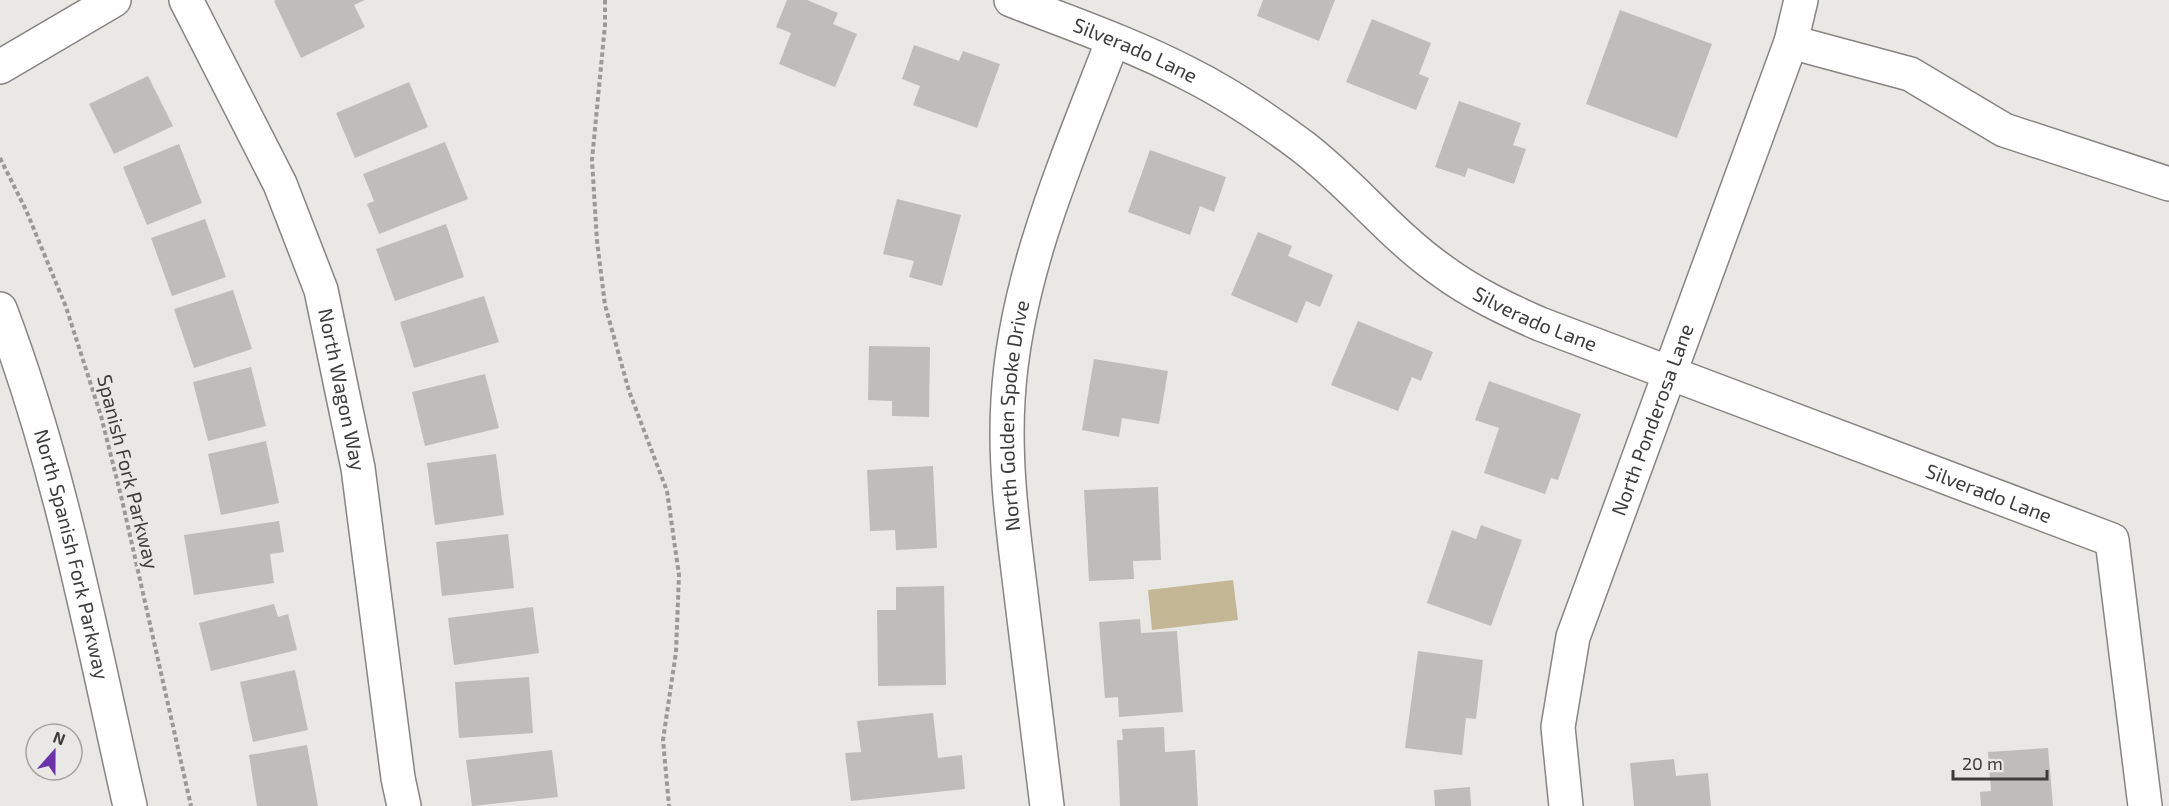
<svg xmlns="http://www.w3.org/2000/svg" width="2169" height="806" viewBox="0 0 2169 806" font-family="'Exo 2',sans-serif">
  <style>
    .park { fill: #c3b796 }
    .building { fill: #bebdba }
    .lines { fill: none; stroke-linecap: round; stroke-linejoin: round }
    .minor-casing { stroke: #868582; stroke-width: 36 }
    .path { stroke: #9a9997; stroke-width: 4; stroke-dasharray: 4.5 3; stroke-linecap: butt }
    .minor { stroke: #fff; stroke-width: 33 }
    .labels { text-anchor: middle; stroke-width: 4.5; stroke-linejoin: round; paint-order: stroke }
    .street-label { font-size: 20px; fill: #3c3c3b; stroke: #e9e8e5 }
  </style>
  <rect width="100%" height="100%" fill="#e9e8e5"/>
  <!-- park -->
  <polygon class="park" points="1233,580 1238,620 1152,630 1148,590"/>
  <!-- building -->
  <g class="building">
    <polygon points="276,0 365,0 354,5 365,27 301,58 274,1"/>
    <polygon points="787,0 807,0 838,13 833,24 857,34 835,87 779,64 791,33 776,27"/>
    <polygon points="1263,0 1335,0 1319,41 1257,16"/>
    <polygon points="1620,10 1712,44 1677,138 1586,104"/>
    <polygon points="1372,19 1431,43 1419,74 1429,78 1416,110 1346,82"/>
    <polygon points="914,45 959,61 963,51 1000,64 977,128 913,105 920,86 902,79"/>
    <polygon points="148,76 173,126 114,154 89,104"/>
    <polygon points="409,82 428,127 355,158 336,113"/>
    <polygon points="1459,101 1521,123 1513,145 1526,149 1514,184 1468,168 1465,177 1435,167"/>
    <polygon points="445,142 468,199 379,234 367,204 374,201 363,174"/>
    <polygon points="179,144 202,203 147,225 123,167"/>
    <polygon points="1150,150 1226,177 1214,212 1200,206 1190,235 1128,212"/>
    <polygon points="897,199 961,215 942,286 909,277 914,261 883,254"/>
    <polygon points="205,219 226,277 172,296 151,238"/>
    <polygon points="446,224 464,277 395,301 376,249"/>
    <polygon points="1258,232 1292,246 1288,256 1333,275 1320,307 1306,301 1297,323 1231,295"/>
    <polygon points="233,290 252,349 194,368 174,309"/>
    <polygon points="484,296 499,342 414,368 400,322"/>
    <polygon points="1358,321 1433,352 1421,381 1412,377 1398,411 1331,385"/>
    <polygon points="869,346 930,347 929,417 892,416 892,401 868,400"/>
    <polygon points="1094,359 1168,371 1159,424 1122,418 1119,437 1082,430"/>
    <polygon points="251,367 266,426 208,441 193,382"/>
    <polygon points="485,374 499,428 425,446 412,392"/>
    <polygon points="1489,381 1581,414 1558,480 1551,478 1545,494 1484,473 1499,428 1475,420"/>
    <polygon points="266,441 279,503 221,515 208,454"/>
    <polygon points="496,454 504,515 435,525 427,463"/>
    <polygon points="933,466 937,548 896,550 895,530 870,531 867,470"/>
    <polygon points="1158,487 1161,560 1133,561 1134,579 1089,581 1084,490"/>
    <polygon points="279,521 284,552 270,554 274,583 194,595 184,535"/>
    <polygon points="1481,525 1522,540 1491,626 1427,603 1452,530 1476,539"/>
    <polygon points="508,534 514,588 442,596 436,542"/>
    <polygon points="944,586 946,685 878,686 877,610 896,610 896,587"/>
    <polygon points="274,604 278,617 288,614 297,650 211,671 199,623"/>
    <polygon points="533,607 539,653 454,665 448,618"/>
    <polygon points="1140,619 1141,633 1177,631 1183,712 1119,717 1118,697 1105,698 1099,622"/>
    <polygon points="1418,651 1483,660 1476,719 1466,718 1462,755 1405,748"/>
    <polygon points="295,670 308,730 253,742 240,682"/>
    <polygon points="529,677 533,733 459,738 455,682"/>
    <polygon points="933,713 938,758 962,755 965,789 851,801 845,753 861,752 857,721"/>
    <polygon points="1164,727 1165,752 1195,750 1198,806 1120,806 1117,740 1123,740 1122,729"/>
    <polygon points="307,745 318,806 257,806 249,755"/>
    <polygon points="2048,748 2053,806 1981,806 1980,792 1991,791 1988,752"/>
    <polygon points="552,750 558,797 472,806 466,760"/>
    <polygon points="1674,759 1676,776 1708,773 1711,806 1634,806 1630,763"/>
    <polygon points="1470,787 1471,806 1435,806 1434,790"/>
  </g>
  <g class="lines">
    <!-- minor casing -->
    <g class="minor-casing">
      <g id="minor">
        <path id="s1" d="M186 0 280 184 321 290 358 468 398 778 404 806"/>
        <path id="s2" d="M1011 0C1070 23 1131 44 1187 73 1227 93 1266 119 1302 146 1352 184 1390 234 1441 270 1472 293 1506 309 1540 324L2112 540 2145 806"/>
        <polyline points="1801,0 1791,42 1910,74 2004,130 2169,184"/>
        <polyline points="0,67 114,0"/>
        <path id="s3" d="M0 309C61 469 92 639 130 806"/>
        <path id="s4" d="M1047 806C1038 735 1030 665 1021 594 1013 529 1004 465 1008 400 1015 275 1069 155 1113 40"/>
        <path id="s5" d="M1566 806 1558 727 1573 637 1791 42"/>
      </g>
    </g>
    <!-- path -->
    <g class="path">
      <polyline points="605,0 605,25 592,160 597,241 605,305 629,391 667,491 679,575 676,652 663,740 669,806"/>
      <polyline points="0,158 26,210 66,307 101,416 122,500 191,806"/>
    </g>
    <!-- minor -->
    <use href="#minor" class="minor"/>
  </g>
  <g class="labels">
    <!-- street labels -->
    <g class="street-label">
      <text dy="7" stroke="none"><textPath href="#s2" startOffset="134">Silverado Lane</textPath></text>
      <text dy="7" stroke="none"><textPath href="#s2" startOffset="620">Silverado Lane</textPath></text>
      <text dy="7" stroke="none"><textPath href="#s1" startOffset="422">North Wagon Way</textPath></text>
      <text dy="7" stroke="none"><textPath href="#s4" startOffset="393">North Golden Spoke Drive</textPath></text>
      <text dy="7" stroke="none"><textPath href="#s5" startOffset="402">North Ponderosa Lane</textPath></text>
      <text transform="translate(128 472) rotate(76)" y="7">Spanish Fork Parkway</text>
      <text dy="7" stroke="none"><textPath href="#s2" startOffset="1106">Silverado Lane</textPath></text>
      <text dy="7" stroke="none"><textPath href="#s3" startOffset="256">North Spanish Fork Parkway</textPath></text>
    </g>
  </g>
  <!-- north arrow -->
  <g transform="translate(54 752) rotate(21)"><circle r="28" fill="#e9e8e5" stroke="#a4a3a1" stroke-width="1.5"/>
  <path d="M0-4.5L10 22L0 15L-10 22Z" fill="#6b33aa"/>
  <text y="-9" font-size="16" font-weight="bold" text-anchor="middle" fill="#3c3c3b">N</text>
  </g>
  <!-- scale -->
  <path d="M1953 770v9h94v-9" fill="none" stroke="#3c3c3b" stroke-width="3"/>
  <text x="1962" y="770" font-size="18" fill="#3c3c3b" stroke="#e9e8e5" stroke-width="4.5" paint-order="stroke">20 m</text>
</svg>
